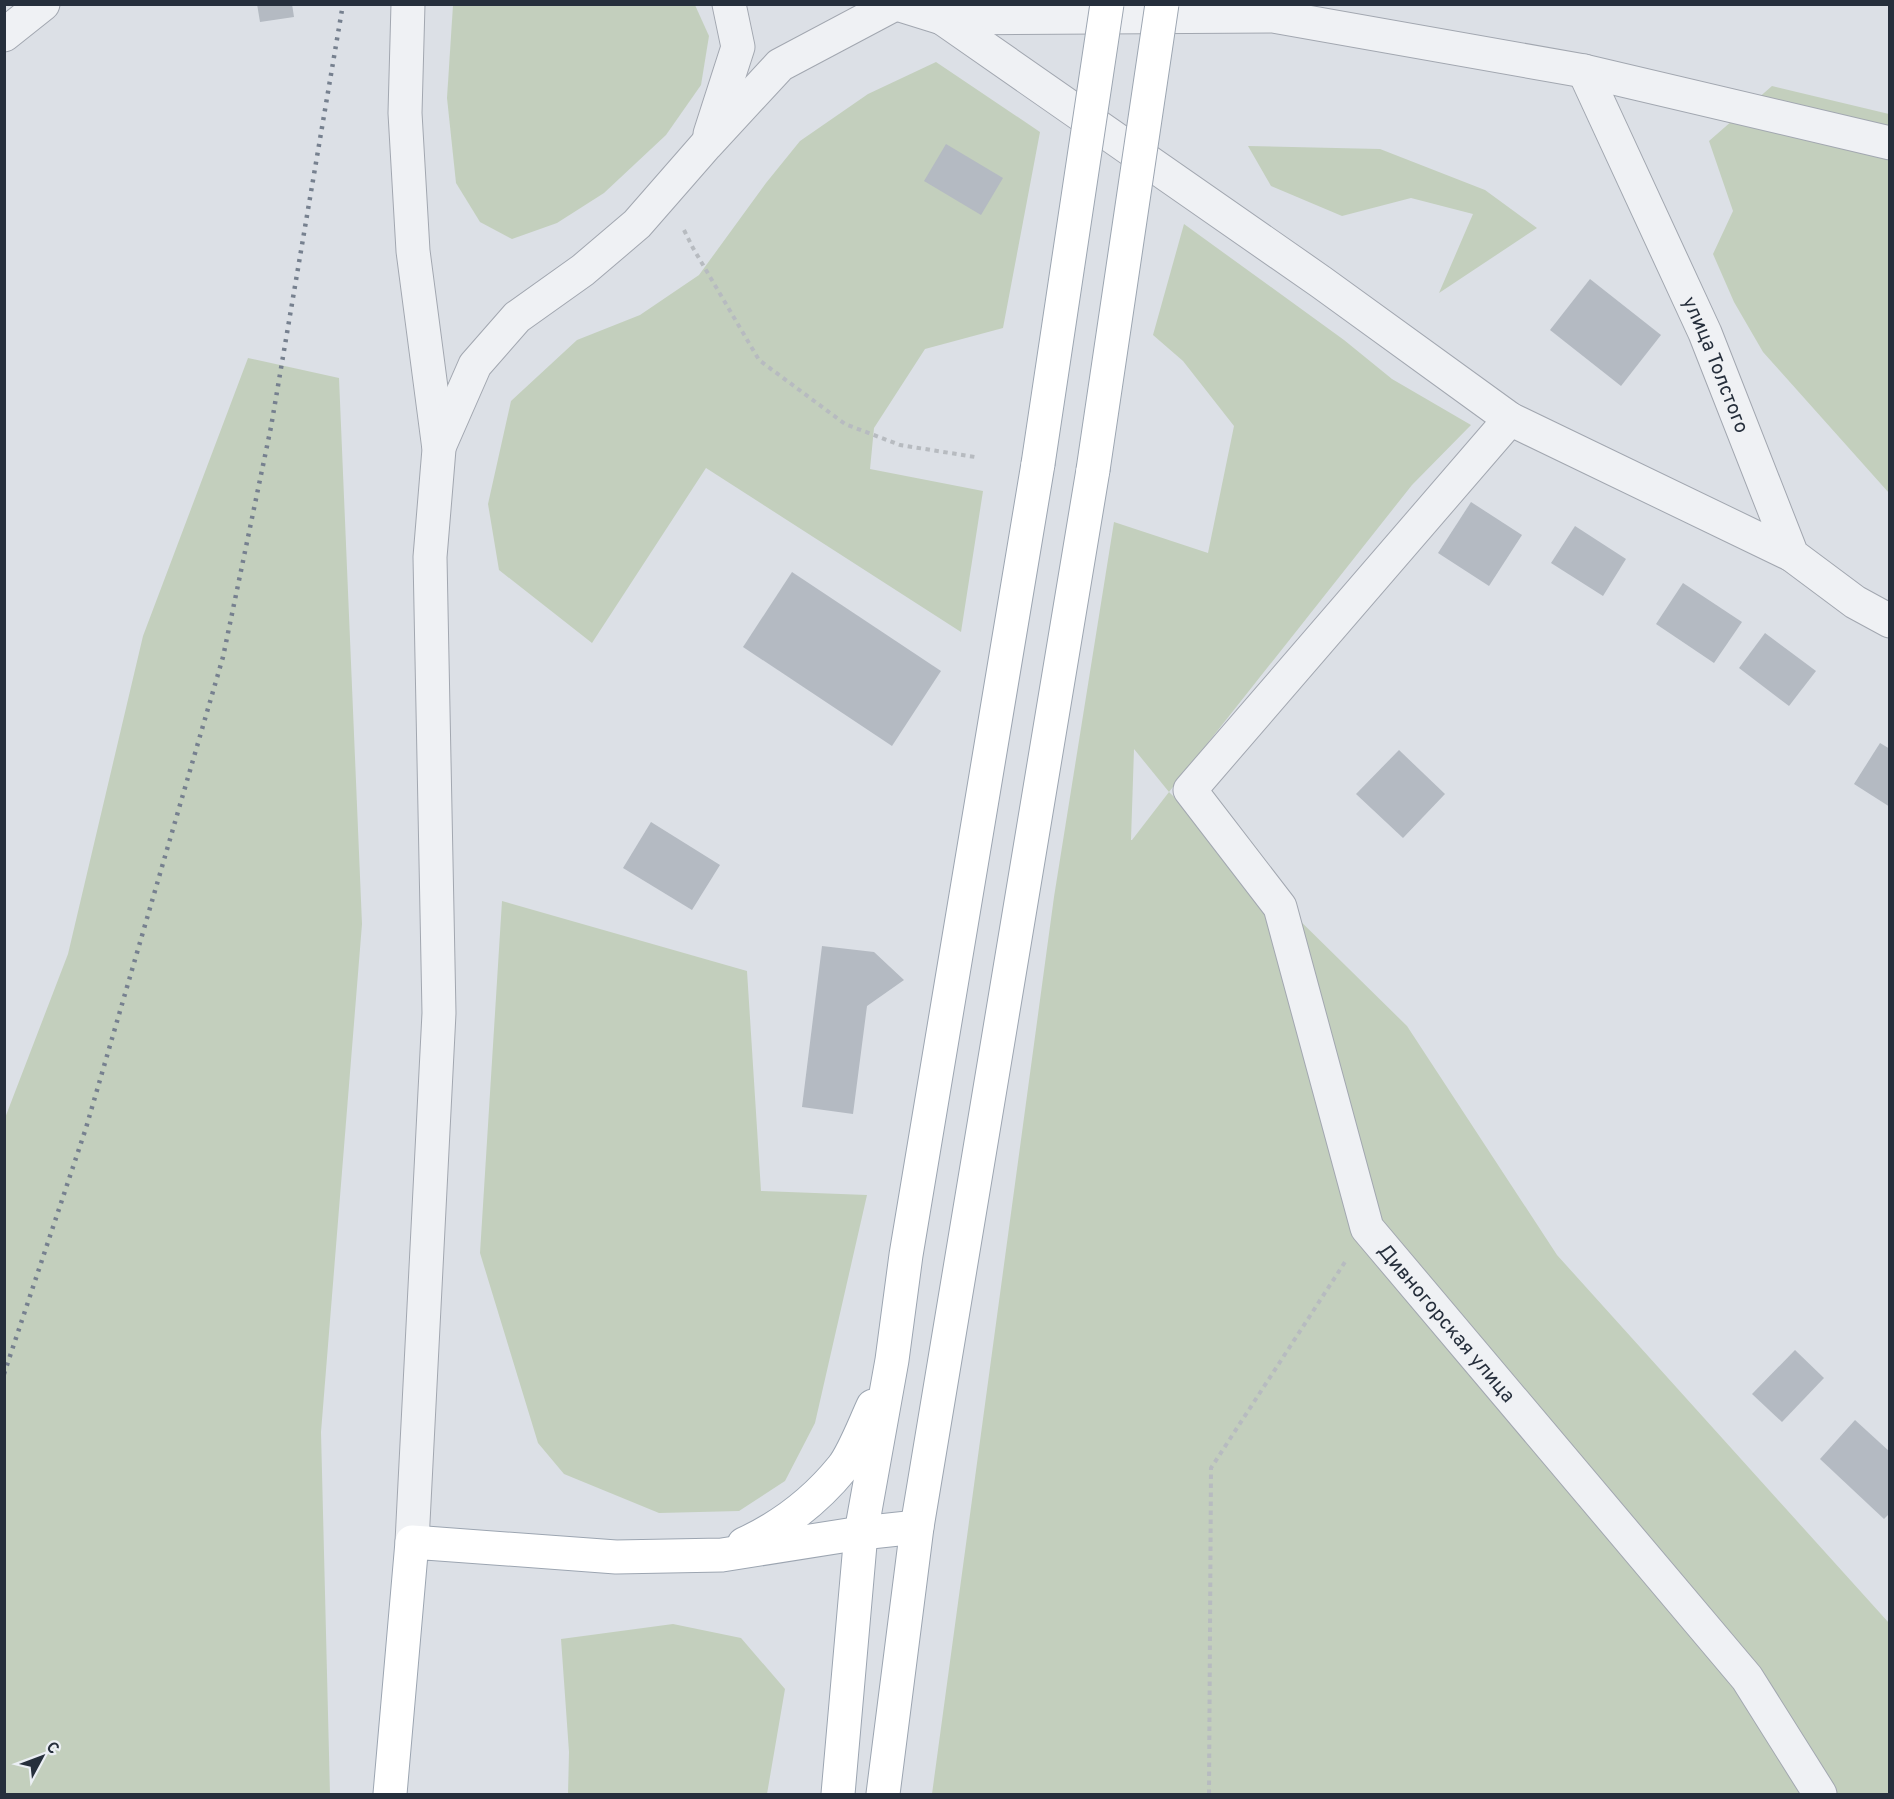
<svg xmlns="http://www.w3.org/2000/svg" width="1894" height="1799" viewBox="0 0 1894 1799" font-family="Overpass,sans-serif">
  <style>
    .green { fill: #c3cfbd; fill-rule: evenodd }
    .building { fill: #b4bac2 }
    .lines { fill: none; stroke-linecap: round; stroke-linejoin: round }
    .minor-casing { stroke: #a2a7b0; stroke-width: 35 }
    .major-casing { stroke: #9ca5b1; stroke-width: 35 }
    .path { stroke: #b7bbc0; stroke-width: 4; stroke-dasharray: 4.5 4.5; stroke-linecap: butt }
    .minor { stroke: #eff1f4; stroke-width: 33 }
    .major { stroke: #fff; stroke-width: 33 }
    .rail { stroke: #76808f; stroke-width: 4.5; stroke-dasharray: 3 6; stroke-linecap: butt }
    .major-bridge-casing { stroke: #9ca5b1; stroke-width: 35; stroke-linecap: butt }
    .major-bridge { stroke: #fff; stroke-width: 33 }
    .labels { text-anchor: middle; stroke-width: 6; stroke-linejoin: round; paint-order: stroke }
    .street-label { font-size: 20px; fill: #262f3c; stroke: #ebeff4 }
  </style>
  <rect width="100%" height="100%" fill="#dce0e6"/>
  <!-- green -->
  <g class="green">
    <polygon points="453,5 695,5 709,36 701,85 666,135 604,193 557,223 512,239 480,222 456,183 447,98"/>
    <polygon points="936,62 1040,132 1003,328 925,349 874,428 870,469 983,491 961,632 706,468 592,643 499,570 488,504 511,401 577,340 640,315 699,275 766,183 800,141 868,94"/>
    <polygon points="1772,86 1889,114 1889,493 1763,352 1734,302 1713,254 1733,211 1709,141"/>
    <polygon points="1248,146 1380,149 1485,190 1537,228 1439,293 1473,214 1411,198 1342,216 1271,186"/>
    <path d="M1184 224 1344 340 1392 379 1471 425 1412 485 1169 792 1407 1026 1557 1255 1889 1623V1794H932L1054 897 1114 522 1208 553 1234 426 1183 361 1153 335ZM1134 749 1169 792 1132 840H1131Z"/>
    <polygon points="248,358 339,378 362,924 321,1432 330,1794 5,1794 5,1118 68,954 143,636"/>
    <polygon points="502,901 747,971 761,1191 867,1195 815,1423 785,1481 739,1511 659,1513 564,1474 538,1443 480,1253"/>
    <polygon points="673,1624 741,1638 785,1689 767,1794 568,1794 569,1752 561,1639"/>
  </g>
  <!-- building -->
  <g class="building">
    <polygon points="257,4 292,4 294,17 260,22"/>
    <polygon points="946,144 1003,178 981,215 924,181"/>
    <polygon points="1590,279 1661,335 1621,386 1550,330"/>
    <polygon points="1471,502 1522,535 1489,586 1438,553"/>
    <polygon points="1575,526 1626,559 1603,596 1551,563"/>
    <polygon points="792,572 941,671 892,746 743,647"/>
    <polygon points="1683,583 1742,622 1714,663 1656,624"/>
    <polygon points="1765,633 1816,671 1789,706 1739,668"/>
    <polygon points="1880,743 1890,749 1890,807 1854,784"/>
    <polygon points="1399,750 1445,794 1403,838 1356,794"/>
    <polygon points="651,822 720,865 692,910 623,868"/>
    <polygon points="822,946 874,952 904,980 867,1006 853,1114 802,1107"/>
    <polygon points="1795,1350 1824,1378 1782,1422 1752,1394"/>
    <polygon points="1855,1420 1890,1452 1890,1513 1884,1519 1820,1459"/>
  </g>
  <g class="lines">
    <!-- minor casing -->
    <g class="minor-casing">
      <g id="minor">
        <polyline points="408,4 405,113 413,251 439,449 430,557 439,1013 412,1542"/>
        <polyline points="897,4 942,18 1273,16 1584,71 1890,143"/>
        <polyline points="942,18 1321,282 1510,419 1792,555"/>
        <polyline points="4,35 43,4"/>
        <path id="s1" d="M1584 71 1705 333 1792 555 1855 602 1890 621"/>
        <polyline points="710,134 738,47 729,4"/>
        <path id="s2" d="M1510 419 1190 790 1280 907 1367 1228 1747 1678 1820 1794"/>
        <polyline points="439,447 475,365 517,317 583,270 637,224 706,145 780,65 895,4"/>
      </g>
    </g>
    <!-- major casing -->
    <g class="major-casing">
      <g id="major">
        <path d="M744 1544C781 1527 816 1500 842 1468 853 1455 865 1423 873 1406"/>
        <polyline points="390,1794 412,1542 616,1557 722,1555 861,1533 917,1527"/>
        <polyline points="838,1794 861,1533 892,1360 906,1255 1038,464"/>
        <polyline points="883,1794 917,1527 1093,470"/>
      </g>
    </g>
    <!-- path -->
    <g class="path">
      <polyline points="684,230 693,248 759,360 845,424 900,445 975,457"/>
      <polyline points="1209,1794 1211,1468 1345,1262"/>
    </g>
    <!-- minor -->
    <use href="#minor" class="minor"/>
    <!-- major -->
    <use href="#major" class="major"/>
    <!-- rail -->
    <polyline class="rail" points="4,1374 86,1128 223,657 271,427 343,4"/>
    <!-- major-bridge casing -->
    <g class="major-bridge-casing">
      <g id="major-bridge">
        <polyline points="1038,464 1107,4"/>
        <polyline points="1093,470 1162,4"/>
      </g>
    </g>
    <!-- major-bridge -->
    <use href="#major-bridge" class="major-bridge"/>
  </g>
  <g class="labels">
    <!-- street labels -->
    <g class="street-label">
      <text dy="7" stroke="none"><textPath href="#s1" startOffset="322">улица Толстого</textPath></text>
      <text dy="7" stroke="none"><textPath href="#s2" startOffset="1094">Дивногорская улица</textPath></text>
    </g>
  </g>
  <!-- border -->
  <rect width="1894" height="1799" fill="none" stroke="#262f3c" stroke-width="12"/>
  <!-- north arrow -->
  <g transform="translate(42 1757) rotate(49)" stroke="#ebeff4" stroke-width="4.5" paint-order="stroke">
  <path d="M0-4.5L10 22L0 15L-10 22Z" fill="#262f3c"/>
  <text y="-9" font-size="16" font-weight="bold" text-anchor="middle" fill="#262f3c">С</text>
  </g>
</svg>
